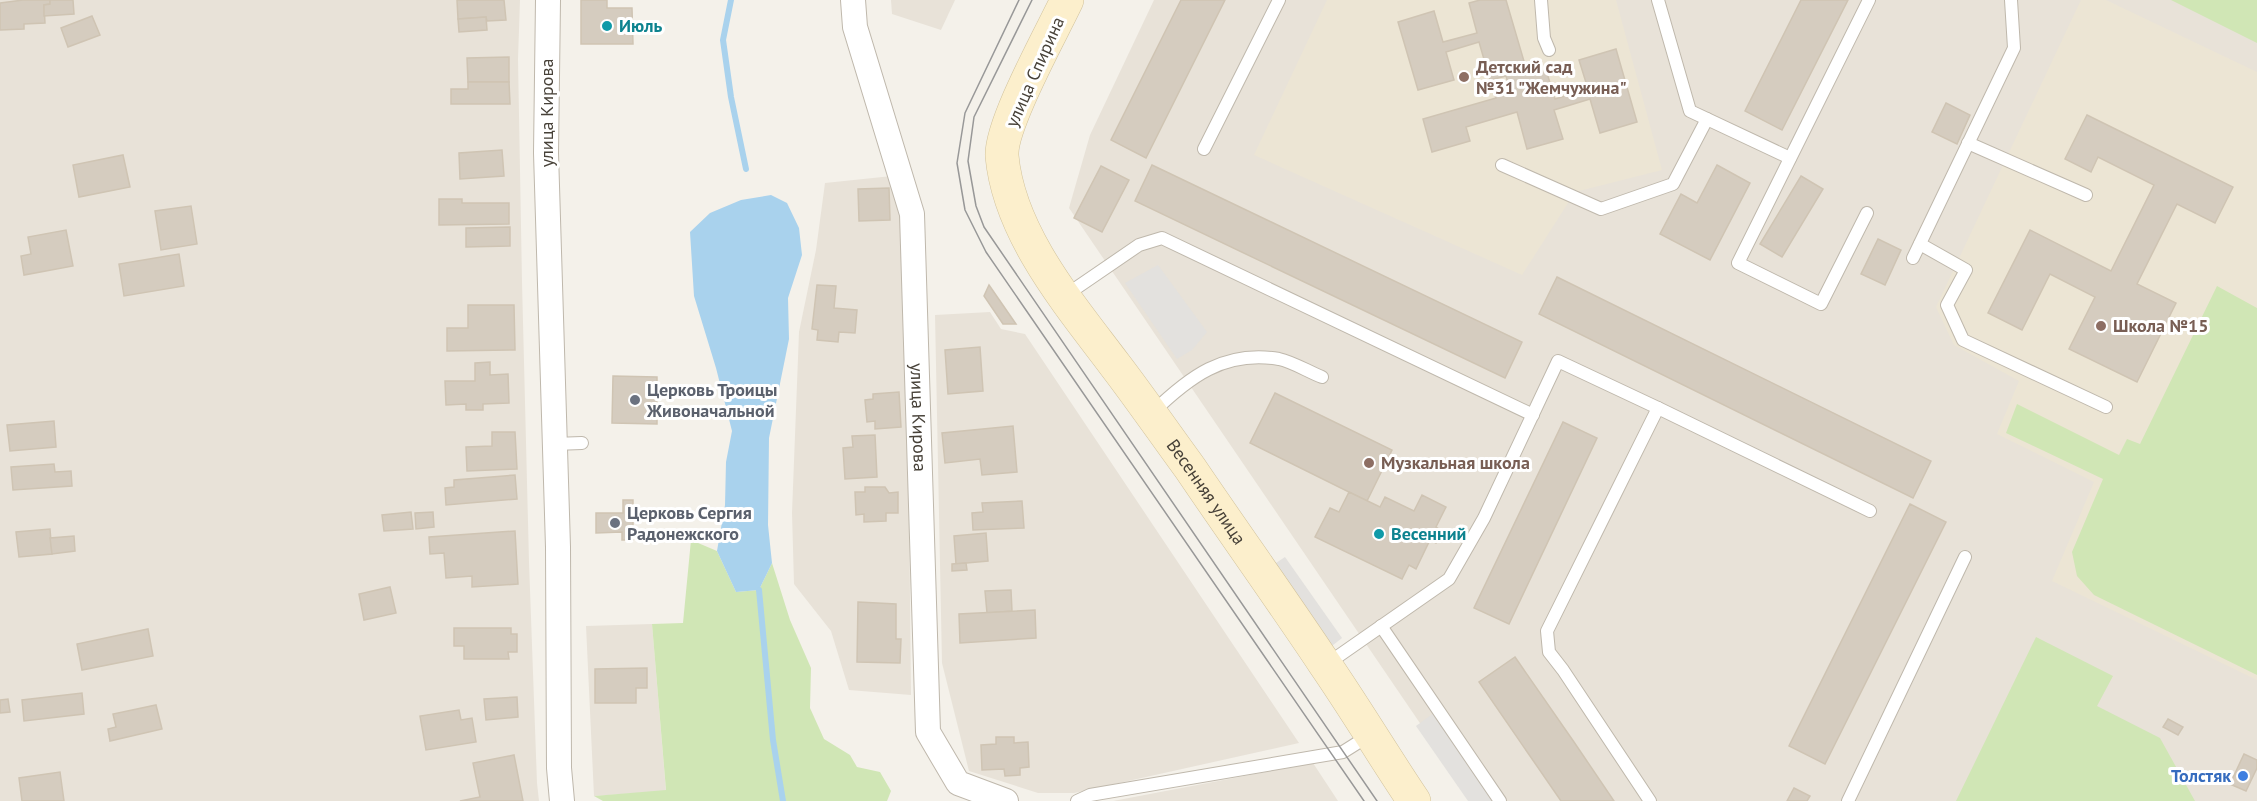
<svg xmlns="http://www.w3.org/2000/svg" width="2257" height="801" viewBox="0 0 2257 801" font-family="'PT Sans',sans-serif">
  <style>
    .residential { fill: #e8e2d8 }
    .education { fill: #ece5d4 }
    .green { fill: #d0e6b5 }
    .parking { fill: #e3e1de }
    .water { fill: #a9d2ed }
    .lines { fill: none; stroke-linecap: round; stroke-linejoin: round }
    .stream { stroke: #a9d2ed; stroke-width: 6 }
    .building { fill: #d5ccbf; stroke: #cfc4b3; stroke-width: 1.5 }
    .lane-casing { stroke: #bfb8ac; stroke-width: 14 }
    .street-casing { stroke: #bfb8ac; stroke-width: 26 }
    .secondary-casing { stroke: #d1c29b; stroke-width: 34 }
    .lane { stroke: #fff; stroke-width: 12 }
    .street { stroke: #fff; stroke-width: 24 }
    .secondary { stroke: #fcefcc; stroke-width: 33 }
    .tram { stroke: #989898; stroke-width: 1.5 }
    .culture-dot { fill: #0f9aa8; stroke: #fff; stroke-width: 2 }
    .education-dot { fill: #8d6e63; stroke: #fff; stroke-width: 2 }
    .worship-dot { fill: #6b7280; stroke: #fff; stroke-width: 2 }
    .shop-dot { fill: #3f7fe0; stroke: #fff; stroke-width: 2 }
    .labels { text-anchor: middle; stroke-width: 6; stroke-linejoin: round; paint-order: stroke }
    .culture-label { font-size: 18px; font-weight: bold; fill: #0d838f; stroke: #fff; text-anchor: start }
    .education-label { font-size: 18px; font-weight: bold; fill: #785e54; stroke: #fff; text-anchor: start }
    .street-label { font-size: 18px; fill: #474138; stroke: #fff }
    .worship-label { font-size: 18px; font-weight: bold; fill: #5b616d; stroke: #fff; text-anchor: start }
    .shop-label { font-size: 18px; font-weight: bold; fill: #366cbe; stroke: #fff; text-anchor: end }
  </style>
  <rect width="100%" height="100%" fill="#f4f1ea"/>
  <!-- residential -->
  <g class="residential">
    <polygon points="0,0 520,0 518,59 522,282 529,562 537,783 539,801 0,801"/>
    <polygon points="891,0 955,0 941,30 892,14"/>
    <polygon points="1154,0 2257,0 2257,801 1473,801 1069,208 1090,135"/>
    <polygon points="892,176 906,217 911,695 849,690 831,631 794,584 792,513 799,332 816,250 825,183"/>
    <polygon points="990,312 1001,329 1025,334 1299,743 1074,793 1038,793 969,771 942,663 935,315"/>
    <polygon points="652,624 666,791 594,796 586,626"/>
    <polygon points="1313,763 1338,801 1113,801"/>
  </g>
  <!-- education -->
  <g class="education">
    <polygon points="1327,0 1616,0 1662,170 1575,192 1522,275 1254,155"/>
    <polygon points="2081,0 2106,0 2257,72 2257,680 2052,581 2094,482 1997,434 2019,381 1954,345 1936,307"/>
  </g>
  <!-- green -->
  <g class="green">
    <polygon points="2171,0 2257,0 2257,43"/>
    <polygon points="2217,286 2257,308 2257,675 2094,595 2077,576 2072,552 2103,479 2006,433 2017,404 2119,455 2127,439 2140,444"/>
    <polygon points="691,540 717,551 736,592 759,590 772,563 790,620 811,668 810,708 824,739 850,755 857,767 880,772 891,791 887,801 603,801 594,796 666,790 652,624 683,623"/>
    <polygon points="2036,637 2113,676 2097,706 2160,738 2195,801 1956,801"/>
  </g>
  <!-- parking -->
  <g class="parking">
    <polygon points="1158,265 1207,332 1192,350 1177,359 1125,283"/>
    <polygon points="1285,557 1342,638 1328,649 1270,567"/>
    <polygon points="1438,710 1500,801 1468,801 1416,726"/>
  </g>
  <!-- water -->
  <polygon class="water" points="771,195 787,203 799,228 802,255 788,298 789,339 769,438 768,525 772,563 759,590 736,592 717,551 725,505 726,462 732,431 716,368 694,296 690,232 710,213 741,200"/>
  <g class="lines">
    <!-- stream -->
    <g class="stream">
      <polyline points="731,0 723,40 731,97 746,169"/>
      <polyline points="759,590 773,740 783,801"/>
    </g>
  </g>
  <!-- building -->
  <g class="building">
    <polygon points="23,0 50,0 50,4 44,5 45,23 24,24 24,29 0,30 0,3"/>
    <polygon points="50,0 73,0 74,14 44,16 44,5 50,4"/>
    <polygon points="457,0 504,0 506,20 487,21 486,17 458,19"/>
    <polygon points="581,0 607,0 607,8 632,8 633,44 581,44"/>
    <polygon points="1181,0 1225,0 1146,158 1111,140"/>
    <polygon points="1480,0 1506,0 1528,75 1546,70 1555,99 1588,89 1579,60 1616,49 1637,122 1600,133 1590,99 1554,110 1563,139 1527,149 1517,112 1466,127 1470,141 1432,152 1423,119 1496,98 1494,91 1509,87 1506,76 1490,80 1479,42 1446,52 1454,80 1418,90 1398,22 1434,11 1443,42 1477,33 1469,3"/>
    <polygon points="1801,0 1848,0 1782,130 1745,111"/>
    <polygon points="92,16 100,35 68,47 61,28"/>
    <polygon points="486,17 487,30 459,32 458,19"/>
    <polygon points="509,57 509,82 468,82 467,58"/>
    <polygon points="468,82 509,82 510,104 451,104 451,89 468,89"/>
    <polygon points="1946,103 1970,115 1957,144 1932,132"/>
    <polygon points="2087,115 2233,187 2215,223 2177,204 2137,284 2176,303 2137,382 2069,349 2095,297 2050,274 2022,330 1988,313 2030,230 2111,271 2154,185 2098,157 2091,172 2065,159"/>
    <polygon points="502,150 504,176 460,179 459,153"/>
    <polygon points="123,155 130,187 79,197 73,165"/>
    <polygon points="1152,165 1522,342 1505,378 1135,201"/>
    <polygon points="1717,165 1750,183 1710,260 1660,234 1681,194 1697,203"/>
    <polygon points="1101,166 1129,180 1102,232 1074,218"/>
    <polygon points="1801,176 1823,189 1782,257 1760,244"/>
    <polygon points="889,188 890,220 859,221 858,189"/>
    <polygon points="439,199 462,199 462,203 509,203 509,224 439,225"/>
    <polygon points="191,206 197,244 161,250 155,211"/>
    <polygon points="510,227 510,246 466,247 466,228"/>
    <polygon points="66,230 73,266 24,275 21,256 31,254 28,237"/>
    <polygon points="1878,239 1901,250 1885,285 1861,274"/>
    <polygon points="179,254 184,286 124,296 119,264"/>
    <polygon points="1557,277 1931,461 1913,498 1539,314"/>
    <polygon points="817,285 836,286 834,308 857,310 855,333 839,332 838,342 817,340 818,330 812,329"/>
    <polygon points="989,285 1016,324 1003,324 984,296"/>
    <polygon points="468,305 514,305 515,350 447,351 447,328 468,328"/>
    <polygon points="980,347 983,391 948,394 945,350"/>
    <polygon points="490,362 490,375 508,374 509,403 483,404 483,410 466,410 466,404 446,405 445,381 475,381 475,363"/>
    <polygon points="613,376 657,377 657,424 612,423"/>
    <polygon points="899,392 901,427 875,429 875,421 867,422 865,400 873,399 873,394"/>
    <polygon points="1275,393 1392,450 1367,501 1250,443"/>
    <polygon points="54,421 56,447 10,451 7,425"/>
    <polygon points="1563,422 1597,438 1509,624 1474,608"/>
    <polygon points="1013,426 1017,472 982,475 980,459 945,463 942,433"/>
    <polygon points="492,432 515,432 517,469 467,471 466,447 492,446"/>
    <polygon points="875,435 877,477 845,479 843,448 853,447 852,436"/>
    <polygon points="54,464 55,472 71,471 72,486 13,490 11,467"/>
    <polygon points="515,475 517,499 446,505 445,488 454,487 454,480"/>
    <polygon points="865,487 885,487 889,493 898,492 898,513 886,513 886,521 864,522 864,514 856,515 855,492 865,492"/>
    <polygon points="1349,492 1380,507 1385,497 1414,511 1422,495 1446,507 1436,527 1442,531 1436,543 1430,540 1416,569 1409,565 1402,579 1315,537 1330,508 1339,512"/>
    <polygon points="623,500 633,500 633,540 622,540 622,532 596,533 596,513 623,513"/>
    <polygon points="1022,501 1024,528 973,530 972,513 983,512 982,503"/>
    <polygon points="1910,504 1946,522 1825,764 1789,746"/>
    <polygon points="411,512 413,529 384,531 382,515"/>
    <polygon points="433,512 434,527 416,529 415,513"/>
    <polygon points="50,529 52,554 19,557 16,532"/>
    <polygon points="515,531 518,584 472,587 472,576 446,578 444,553 430,554 429,537"/>
    <polygon points="986,533 988,561 956,564 954,536"/>
    <polygon points="74,536 75,551 52,554 50,538"/>
    <polygon points="966,563 967,570 952,571 952,564"/>
    <polygon points="390,587 396,613 364,620 359,594"/>
    <polygon points="1011,590 1012,611 987,613 985,591"/>
    <polygon points="858,602 896,604 896,639 901,639 900,663 857,662"/>
    <polygon points="1035,610 1036,638 960,643 959,614"/>
    <polygon points="454,628 511,628 511,634 517,634 517,652 508,652 509,659 464,659 464,646 454,646"/>
    <polygon points="148,629 153,656 82,670 77,644"/>
    <polygon points="1515,657 1574,742 1614,801 1561,801 1479,682"/>
    <polygon points="647,668 647,688 636,688 636,703 595,703 595,669"/>
    <polygon points="82,693 84,714 24,721 22,700"/>
    <polygon points="517,697 518,717 486,720 484,699"/>
    <polygon points="8,699 10,712 0,713 0,700"/>
    <polygon points="156,705 162,729 110,741 108,729 116,727 113,714"/>
    <polygon points="459,710 461,720 472,718 476,742 426,750 420,716"/>
    <polygon points="2168,719 2183,727 2178,735 2163,727"/>
    <polygon points="996,737 1014,737 1014,743 1028,742 1029,767 1020,768 1020,775 1005,776 1004,769 982,770 981,745 996,744"/>
    <polygon points="2244,754 2257,760 2257,768 2246,791 2230,784"/>
    <polygon points="514,755 523,801 460,801 480,797 473,763"/>
    <polygon points="60,772 64,801 22,801 19,778"/>
    <polygon points="1794,788 1810,796 1807,801 1787,801"/>
  </g>
  <g class="lines">
    <!-- lane casing -->
    <g class="lane-casing">
      <g id="lane">
        <polyline points="1541,0 1544,38 1549,50"/>
        <polyline points="1658,0 1690,111 1790,158"/>
        <polyline points="1968,143 2086,195"/>
        <polyline points="1204,149 1279,0"/>
        <polyline points="1502,165 1601,209 1673,184 1707,119"/>
        <polyline points="1867,213 1821,304 1738,263 1869,0"/>
        <polyline points="1920,244 1966,270 1947,305 1963,340 2106,407"/>
        <polyline points="1913,258 2014,48 2011,0"/>
        <polyline points="1066,295 1139,245 1162,238 1533,415"/>
        <polyline points="1658,408 1870,511"/>
        <path d="M1152 413C1189 377 1224 350 1279 359 1293 362 1309 372 1322 377"/>
        <polyline points="554,444 582,443"/>
        <polyline points="1381,626 1500,801"/>
        <polyline points="1327,664 1449,579 1484,518 1558,361 1658,408 1547,631 1549,652 1563,670 1650,801"/>
        <polyline points="1077,801 1090,795 1343,752 1370,735"/>
        <polyline points="1848,801 1965,557"/>
      </g>
    </g>
    <!-- street casing -->
    <g class="street-casing">
      <g id="street">
        <polyline points="548,0 546,153 558,547 559,768 562,801"/>
        <path id="s1" d="M853 0 855 27 912 214 928 732 958 783 1006 801"/>
      </g>
    </g>
    <!-- secondary casing -->
    <g class="secondary-casing">
      <g id="secondary">
        <path id="s2" d="M1067 0C1052 32 1000 125 1002 156 1009 234 1070 305 1115 365 1141 399 1165 434 1190 468 1234 533 1280 597 1324 663 1355 708 1383 755 1414 801"/>
      </g>
    </g>
    <!-- lane -->
    <use href="#lane" class="lane"/>
    <!-- street -->
    <use href="#street" class="street"/>
    <!-- secondary -->
    <use href="#secondary" class="secondary"/>
    <!-- tram -->
    <g class="tram">
      <polyline points="1019,0 965,113 957,163 965,210 986,252 1364,801"/>
      <polyline points="1032,0 974,117 968,161 976,206 984,227 1377,801"/>
    </g>
  </g>
  <!-- markers -->
  <g class="culture-dot">
    <circle cx="607" cy="26" r="6"/>
    <circle cx="1379" cy="534" r="6"/>
  </g>
  <g class="education-dot">
    <circle cx="1464" cy="77" r="6"/>
    <circle cx="2101" cy="326" r="6"/>
    <circle cx="1369" cy="463" r="6"/>
  </g>
  <g class="worship-dot">
    <circle cx="635" cy="400" r="6"/>
    <circle cx="615" cy="523" r="6"/>
  </g>
  <circle class="shop-dot" cx="2243" cy="776" r="6"/>
  <g class="labels">
    <!-- culture labels -->
    <g class="culture-label">
      <text x="619" y="32">Июль</text>
      <text x="1391" y="540">Весенний</text>
    </g>
    <!-- education labels -->
    <g class="education-label">
      <text x="1476" y="73">Детский сад<tspan x="1476" dy="21">№31 "Жемчужина"</tspan></text>
      <text x="2113" y="332">Школа №15</text>
      <text x="1381" y="469">Музкальная школа</text>
    </g>
    <!-- street labels -->
    <g class="street-label">
      <text transform="translate(1035 72) rotate(-66)" y="6">улица Спирина</text>
      <text transform="translate(547 113) rotate(-90)" y="6">улица Кирова</text>
      <text dy="6" stroke="none"><textPath href="#s1" startOffset="426">улица Кирова</textPath></text>
      <text dy="6" stroke="none"><textPath href="#s2" startOffset="567">Весенняя улица</textPath></text>
    </g>
    <!-- worship labels -->
    <g class="worship-label">
      <text x="647" y="396">Церковь Троицы<tspan x="647" dy="21">Живоначальной</tspan></text>
      <text x="627" y="519">Церковь Сергия<tspan x="627" dy="21">Радонежского</tspan></text>
    </g>
    <!-- shop labels -->
    <g class="shop-label">
      <text x="2231" y="782">Толстяк</text>
    </g>
  </g>
</svg>
